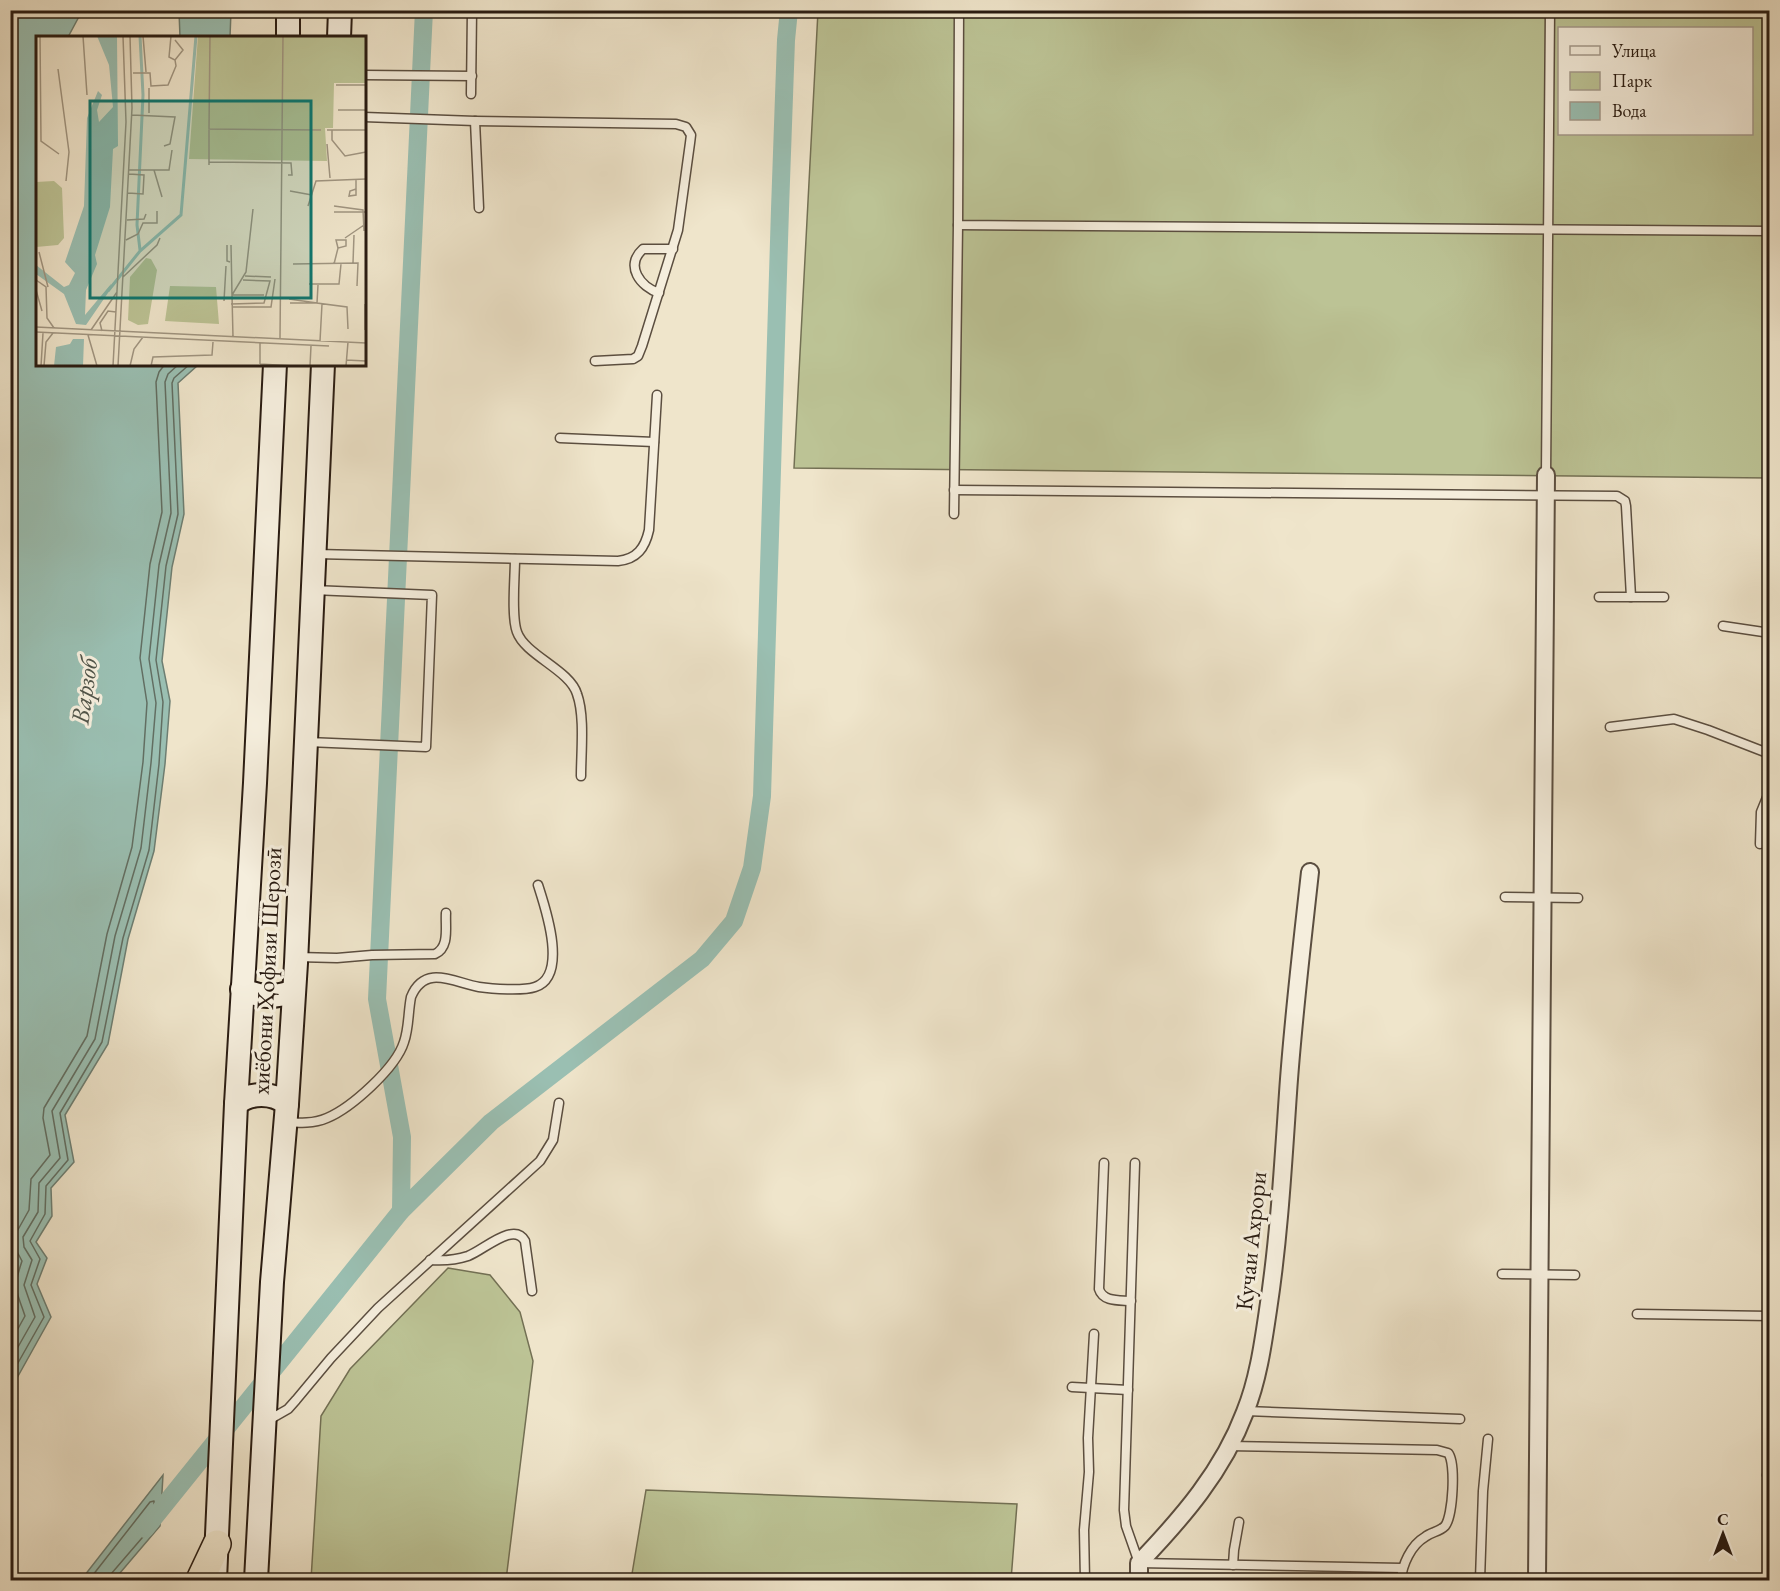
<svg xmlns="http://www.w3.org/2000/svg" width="1780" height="1591" viewBox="0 0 1780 1591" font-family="'EB Garamond',serif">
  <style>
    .green { fill: #bcc395; stroke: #737054; stroke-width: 1.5; fill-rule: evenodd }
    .water { fill: #9abfb2; stroke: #6d7e72; stroke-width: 1.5 }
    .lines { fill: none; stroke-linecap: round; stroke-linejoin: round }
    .shore { stroke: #626e62; stroke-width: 1.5 }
    .canal { stroke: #9abfb2; stroke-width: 18 }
    .service-casing { stroke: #5b4e40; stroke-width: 11 }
    .minor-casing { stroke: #5b4e40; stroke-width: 20 }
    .secondary-casing { stroke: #2a1c12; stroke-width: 26 }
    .trunk-casing { stroke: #2a1c12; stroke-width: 30 }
    .service { stroke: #f5eedd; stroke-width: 8 }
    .minor { stroke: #f5eedd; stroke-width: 16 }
    .secondary { stroke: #f5eedd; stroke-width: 22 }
    .trunk { stroke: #efe5cb; stroke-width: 27 }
    .labels { text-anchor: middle; stroke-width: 6; stroke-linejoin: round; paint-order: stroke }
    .street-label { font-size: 24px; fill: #2a1c12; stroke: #f5eedd }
    .water-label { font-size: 26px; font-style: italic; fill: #51554a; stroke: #f5eedd }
    .inset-river { fill: none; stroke: #9abfb2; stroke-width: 3 }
    .inset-road { fill: none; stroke: #a09581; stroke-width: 1.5 }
    .view { fill: #0f766e; fill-opacity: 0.15; stroke: #0f766e; stroke-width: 3 }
    .inset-edge { fill: none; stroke: #2a1c12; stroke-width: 3 }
  </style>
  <rect width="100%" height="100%" fill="#efe5cb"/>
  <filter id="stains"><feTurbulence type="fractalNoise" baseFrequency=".00333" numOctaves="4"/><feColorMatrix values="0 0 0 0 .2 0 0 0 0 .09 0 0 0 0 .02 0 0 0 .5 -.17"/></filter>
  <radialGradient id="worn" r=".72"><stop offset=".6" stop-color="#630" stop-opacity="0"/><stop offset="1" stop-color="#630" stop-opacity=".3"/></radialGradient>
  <!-- green -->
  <g class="green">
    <path d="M818 11H1769V478L794 468ZM1560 28H1752V134H1560Z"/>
    <polygon points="448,1268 490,1275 520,1312 533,1361 506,1580 311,1580 321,1416 350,1369"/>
    <polygon points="646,1490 1017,1504 1011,1580 631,1580"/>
  </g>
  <!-- water -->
  <g class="water">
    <polygon points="27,10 82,11 68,37 38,38 38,364 203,365 197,366 178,383 184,514 172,567 162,661 170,701 165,764 154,851 128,939 108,1044 65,1115 74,1162 51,1188 52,1216 36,1242 47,1258 37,1284 51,1317 17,1378 11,1393 10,34 18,17"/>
    <polygon points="179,11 231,11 230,37 180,37"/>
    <polygon points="163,1475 160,1526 114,1580 81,1580"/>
  </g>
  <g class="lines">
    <!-- shore -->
    <g class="shore">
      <path d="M10 1343 25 1316C16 1288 12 1291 22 1261L15 1248V1235L29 1210 31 1179 50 1155 43 1118 44 1108 87 1036 107 934 132 847 143 762 147 703 140 658 150 564 162 512 156 382 159 372 165 364"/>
      <polyline points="10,1361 35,1317 24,1285 32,1260 24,1247 23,1237 38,1212 39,1183 60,1158 52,1111 95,1039 115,936 141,848 151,763 156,703 149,659 159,565 171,513 165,382 168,374 179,364"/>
      <polyline points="10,1377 44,1317 31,1285 40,1259 30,1241 45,1214 46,1186 68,1160 60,1113 102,1042 123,938 149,850 159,764 163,702 156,660 166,566 178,514 172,383 174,378 190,364"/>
      <polyline points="89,1580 150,1502 154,1501 154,1524 111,1574 109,1580"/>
    </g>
    <!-- canal -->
    <g class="canal">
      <polyline points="401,1211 402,1137 377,999 424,10"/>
      <polyline points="145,1529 401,1211 491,1122 702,959 734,921 752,868 762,796 780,209 786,40 789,10"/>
    </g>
    <!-- service casing -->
    <g class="service-casing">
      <g id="service">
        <polyline points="959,10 958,225 1770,231"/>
        <polyline points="364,75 472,76"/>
        <polyline points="471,94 472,10"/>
        <polyline points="364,117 475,121 676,124 686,127 691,135 690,143 678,230 642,346 638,356 633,359 595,361"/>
        <polyline points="475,121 479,208"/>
        <path d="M659 293C641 287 624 266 643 249H673"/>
        <polyline points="560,438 654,442"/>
        <polyline points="1546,475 1550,10"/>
        <polyline points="954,490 1617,496 1625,501 1626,506 1631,597 1599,597"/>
        <polyline points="954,514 958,225"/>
        <path d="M316 554 618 561C637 559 645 548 649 530L657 395"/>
        <path d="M515 559C515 577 511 616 517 632 525 655 570 670 577 694 585 716 581 752 581 776"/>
        <polyline points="1631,597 1664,597"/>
        <polyline points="1723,626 1770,633"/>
        <polyline points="1610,727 1674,719 1708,730 1770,754"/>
        <polyline points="308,742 426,747 432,595 313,590"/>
        <polyline points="1760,844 1761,812 1770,790"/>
        <polyline points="1505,897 1578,898"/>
        <path d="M297 957 337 958 372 955 435 954C450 947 445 927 446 913"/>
        <path d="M286 1122C300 1123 313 1124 327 1118 351 1108 396 1068 404 1042 409 1028 408 1012 411 997 425 963 455 983 479 987 492 989 523 991 535 987 569 976 545 907 538 885"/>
        <path d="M1104 1163 1099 1289C1103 1302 1119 1300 1131 1301"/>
        <polyline points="1135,1163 1124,1510 1126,1526 1139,1563 1402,1568"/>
        <path d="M430 1260C443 1261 456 1260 468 1256 484 1250 514 1221 525 1241L532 1291"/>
        <polyline points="1502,1274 1575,1275"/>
        <polyline points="1637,1314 1770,1316"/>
        <polyline points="1072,1387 1128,1390"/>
        <polyline points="1246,1411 1460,1419"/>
        <polyline points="267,1421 288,1409 296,1400 331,1358 378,1308 540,1161 553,1140 559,1103"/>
        <path d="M1229 1446 1437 1450 1448 1453C1456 1462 1453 1516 1445 1526 1439 1532 1431 1532 1425 1537 1411 1545 1402 1565 1401 1580"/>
        <polyline points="1767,1475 1770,1475"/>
        <polyline points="1233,1565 1234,1550 1239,1522"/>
        <polyline points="1085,1580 1084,1530 1089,1472 1088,1438 1094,1334"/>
        <polyline points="1480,1580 1483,1491 1488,1439"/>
      </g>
    </g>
    <!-- minor casing -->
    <g class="minor-casing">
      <g id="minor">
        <path d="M1139 1580V1563C1182 1518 1223 1471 1245 1412 1258 1380 1263 1344 1268 1310 1279 1238 1283 1166 1288 1093 1293 1019 1302 945 1310 872"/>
        <polyline points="1537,1580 1546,475"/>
      </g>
    </g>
    <!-- secondary casing -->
    <g class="secondary-casing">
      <g id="secondary">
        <polyline points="288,38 288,10"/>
        <polyline points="339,38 340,10"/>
        <path d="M242 989C260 998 275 998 294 991"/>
        <path d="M236 1104C250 1092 273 1092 287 1104"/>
        <polyline points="215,1580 236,1104 255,783 275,364"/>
        <polyline points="256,1580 272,1282 287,1104 296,963 323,364"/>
      </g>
    </g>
    <!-- trunk casing -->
    <g class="trunk-casing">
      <polyline id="trunk" points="200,1580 217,1544"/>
    </g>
    <!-- service -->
    <use href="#service" class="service"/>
    <!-- minor -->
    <use href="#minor" class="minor"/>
    <!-- secondary -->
    <use href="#secondary" class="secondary"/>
    <!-- trunk -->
    <use href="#trunk" class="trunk"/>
  </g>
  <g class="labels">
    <!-- street labels -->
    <g class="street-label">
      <text transform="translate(267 971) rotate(-87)" y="8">хиёбони Ҳофизи Шерозӣ</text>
      <text transform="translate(1251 1241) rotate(-84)" y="8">Кучаи Ахрори</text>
    </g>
    <!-- water labels -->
    <g class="water-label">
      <text transform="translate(84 691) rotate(-82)" y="9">Варзоб</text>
    </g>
  </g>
  <!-- overview -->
  <g transform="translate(36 36)">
    <rect width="330" height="330" fill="#efe5cb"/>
    <path d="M162 0H330V47H298L297 92H289L291 125 153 123ZM18 145 26 152 28 202 22 209 0 211V146ZM110 222 115 223 121 234 112 288 102 289 92 284 94 241ZM134 250 180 251 183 288 129 285Z" fill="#bcc395"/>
    <path d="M61 0H81L82 110 77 113 74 171 59 219 61 228 50 254 49 279 75 248 74 254 50 289 40 288 28 258 0 238V229L28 251 33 249 39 237 29 226 48 170 51 82 62 55 66 59 61 74 63 86 77 71 73 29ZM37 303H48L47 330H18L20 311 34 308Z" fill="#9abfb2"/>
    <path class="inset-river" d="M104 0 107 59 101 189 104 214M72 255 104 215 145 179 160 0"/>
    <path class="inset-road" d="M4 0 5 105 23 118M47 0 51 59M107 0 110 36M174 0 173 93 285 94M139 4 147 14 139 24M22 33 33 116 30 145M97 37H114L115 50 132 49 140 30 139 24 133 21 135 0M300 49H330M302 74H330M113 77V52M96 79 139 81 134 108 128 110M291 94H330M296 94V104L309 120 330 116M291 108 294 142M173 126 255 127 256 139H252M173 129V93M93 134H133L136 114M118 134 126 161M320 143V159L313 160 314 155 320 153M254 155 276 159M92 157 107 158 108 139 93 138M272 170 280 145 330 143M298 170 327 174 328 195M298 176H329M91 184 108 183 110 178M309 202 328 189M90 204 102 198 107 187H121V175M191 209V225L194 226M195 209 196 259H228M3 216 12 251M317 227 318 199M257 228 322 227 321 250M298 228 302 212 310 210V204H300L302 212M209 240 235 241M87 241 121 209 124 202M0 244 10 251 11 282 18 292M273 248H303L305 228M282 249 281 267 311 271 312 293M0 254 6 275M253 263 281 267H254M188 265 190 230M195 268 228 267 234 245 207 244M329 268V294M196 271H235L239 243M0 291 330 307M55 294 81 256M66 295 64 287 72 275 80 276M0 296 293 310M52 299 61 330M197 301 196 259 210 236 217 173M244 302 247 0M284 305 286 268M310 324 330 325M224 328 258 330M224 328V307M115 329 136 330M5 330 7 297M8 330 10 306 17 297M77 330 90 86 87 0M82 330 96 72 94 0M94 330 98 313 107 301M115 330 117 321 176 319 177 306M274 330 275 310M310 330 312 306"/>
    <path class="view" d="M54 65H275V262H54Z"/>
    <rect width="330" height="330" class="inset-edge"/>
  </g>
  <!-- margin -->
  <rect width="1780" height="1591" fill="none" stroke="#efe5cb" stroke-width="36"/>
  <rect x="12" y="12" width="1756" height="1567" fill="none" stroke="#2a1c12" stroke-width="3"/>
  <rect x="18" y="18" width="1744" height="1555" fill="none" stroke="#2a1c12" stroke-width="1.5"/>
  <!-- legend -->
  <rect x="1558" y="27" width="195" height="108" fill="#f5eedd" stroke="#a49a8c" stroke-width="1.5"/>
  <rect x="1570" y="46" width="30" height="9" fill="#f5eedd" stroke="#a49a8c" stroke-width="1.5"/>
  <text x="1612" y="57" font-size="18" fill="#2a1c12">Улица</text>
  <rect x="1570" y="72" width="30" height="18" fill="#bcc395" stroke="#a49a8c" stroke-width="1.5"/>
  <text x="1612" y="87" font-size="18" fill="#2a1c12">Парк</text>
  <rect x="1570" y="102" width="30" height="18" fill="#9abfb2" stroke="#a49a8c" stroke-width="1.5"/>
  <text x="1612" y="117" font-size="18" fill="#2a1c12">Вода</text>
  <!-- north arrow -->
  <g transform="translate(1723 1534)" stroke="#f5eedd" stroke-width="4.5" paint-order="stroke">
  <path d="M0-4.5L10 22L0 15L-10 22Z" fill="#2a1c12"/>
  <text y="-9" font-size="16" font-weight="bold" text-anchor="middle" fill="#2a1c12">С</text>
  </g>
  <rect width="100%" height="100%" filter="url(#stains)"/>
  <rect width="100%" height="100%" fill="url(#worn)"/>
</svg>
